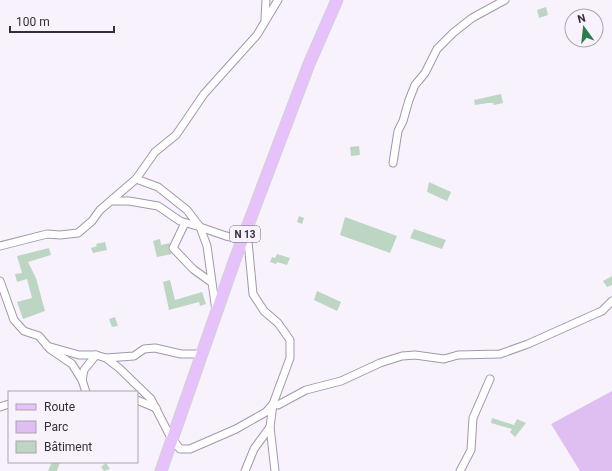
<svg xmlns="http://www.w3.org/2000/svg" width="612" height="471" viewBox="0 0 612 471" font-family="Roboto,sans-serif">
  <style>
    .green { fill: #dfbff2 }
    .building { fill: #bdd6c4 }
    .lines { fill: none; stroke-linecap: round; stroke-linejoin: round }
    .minor-casing { stroke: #a496ad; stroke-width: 9 }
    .primary-casing { stroke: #d2d1d3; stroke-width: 13 }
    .minor { stroke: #fff; stroke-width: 7 }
    .primary { stroke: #e7c1fc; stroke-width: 11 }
    .labels { text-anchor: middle; stroke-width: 3.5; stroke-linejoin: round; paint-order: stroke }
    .shield { fill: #f8f2fc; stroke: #6f6973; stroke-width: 1 }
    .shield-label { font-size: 10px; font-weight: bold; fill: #342e38 }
  </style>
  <rect width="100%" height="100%" fill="#f8f2fc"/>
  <!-- green -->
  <polygon class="green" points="612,391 612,471 580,471 551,424"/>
  <!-- building -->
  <g class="building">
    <polygon points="546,7 548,15 539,18 537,10"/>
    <polygon points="501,94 503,103 494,105 493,103 488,103 475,105 474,100"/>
    <polygon points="359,146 360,155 351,156 350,147"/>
    <polygon points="429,182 451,192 447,201 427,192"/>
    <polygon points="299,216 304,218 302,224 297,222"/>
    <polygon points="345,217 397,236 390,253 340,235"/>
    <polygon points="414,229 446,240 442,249 410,238"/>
    <polygon points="160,239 161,245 170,243 168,249 172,254 157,257 153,241"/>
    <polygon points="105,242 107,250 93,253 91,248 97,246 96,244"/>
    <polygon points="49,248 51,255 28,262 36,278 45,311 23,319 17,302 32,298 27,279 17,282 15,274 22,273 17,256"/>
    <polygon points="277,254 290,258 287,265 277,262 276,264 270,262 272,257 275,258"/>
    <polygon points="612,276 612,285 607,287 603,281"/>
    <polygon points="170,280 175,300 202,292 206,304 200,306 199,302 169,310 163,282"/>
    <polygon points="317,291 341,302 337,311 314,300"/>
    <polygon points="115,317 118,326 112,327 109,319"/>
    <polygon points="492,418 514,425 517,419 526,423 515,437 510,432 512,429 491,423"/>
    <polygon points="52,462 60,462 57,471 48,471"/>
    <polygon points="106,463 110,469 104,471 101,467"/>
  </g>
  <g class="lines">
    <!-- minor casing -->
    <g class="minor-casing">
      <g id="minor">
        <polyline points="265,19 266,0"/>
        <polyline points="393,163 398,131 403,121 409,100 415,85 425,73 437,49 453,33 472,18 505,0"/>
        <polyline points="136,179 158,187 187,210 200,227 226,236 243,240"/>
        <polyline points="112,201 129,201 158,206 180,221 200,227 207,246 216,311"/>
        <polyline points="185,223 173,248 193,269 211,282"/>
        <polyline points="0,246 47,234 60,235 78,233 92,221 100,210 136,179 155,152 176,135 204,94 257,35 278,0"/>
        <polyline points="0,281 14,320 24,331 39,336 50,349 72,364 82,380 86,392"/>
        <polyline points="47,346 79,355 96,355 106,358 119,368 151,399 170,436 180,449 190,449 236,429 266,412 273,404 278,405 306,390 341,381 380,363 402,356 415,355 444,359 458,355 500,354 528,344 595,314 602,311 612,301"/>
        <polyline points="106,358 134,356 144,349 155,348 181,354 202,354"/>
        <polyline points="82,380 84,370 96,355"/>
        <polyline points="137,400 156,408"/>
        <polyline points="0,407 9,404"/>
        <polyline points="270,427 275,471"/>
        <polyline points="245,471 254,449 270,427 273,404 290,358 290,340 278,323 264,311 253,294 247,231"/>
        <polyline points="460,471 471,450 473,418 490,379"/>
      </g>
    </g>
    <!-- primary casing -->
    <g class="primary-casing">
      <polyline id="primary" points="161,471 234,262 309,64 337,0"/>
    </g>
    <!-- minor -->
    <use href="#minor" class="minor"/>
    <!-- primary -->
    <use href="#primary" class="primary"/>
  </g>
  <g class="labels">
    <!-- shield labels -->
    <rect class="shield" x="230" y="226" width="30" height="16" rx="3"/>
    <g class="shield-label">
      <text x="245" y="238">N 13</text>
    </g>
  </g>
  <!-- legend -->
  <rect x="8" y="391" width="130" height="72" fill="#f8f2fc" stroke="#aaa4ae"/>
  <rect x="16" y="404" width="20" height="6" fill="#e7c1fc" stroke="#aaa4ae"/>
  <text x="44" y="411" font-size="12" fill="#342e38">Route</text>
  <rect x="16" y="421" width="20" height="12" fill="#dfbff2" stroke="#aaa4ae"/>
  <text x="44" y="431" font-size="12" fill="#342e38">Parc</text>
  <rect x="16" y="441" width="20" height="12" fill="#bdd6c4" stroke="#aaa4ae"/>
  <text x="44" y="451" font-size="12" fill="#342e38">Bâtiment</text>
  <!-- north arrow -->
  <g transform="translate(584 28) rotate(345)"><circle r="19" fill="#f8f2fc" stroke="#aaa4ae"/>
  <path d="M0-3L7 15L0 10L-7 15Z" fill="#2d7c4c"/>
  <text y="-6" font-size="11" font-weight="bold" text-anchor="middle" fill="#342e38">N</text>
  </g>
  <!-- scale -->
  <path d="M10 26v6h104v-6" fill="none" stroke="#342e38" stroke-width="2"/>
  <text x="16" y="26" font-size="12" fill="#342e38" stroke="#f8f2fc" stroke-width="3" paint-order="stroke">100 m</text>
</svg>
